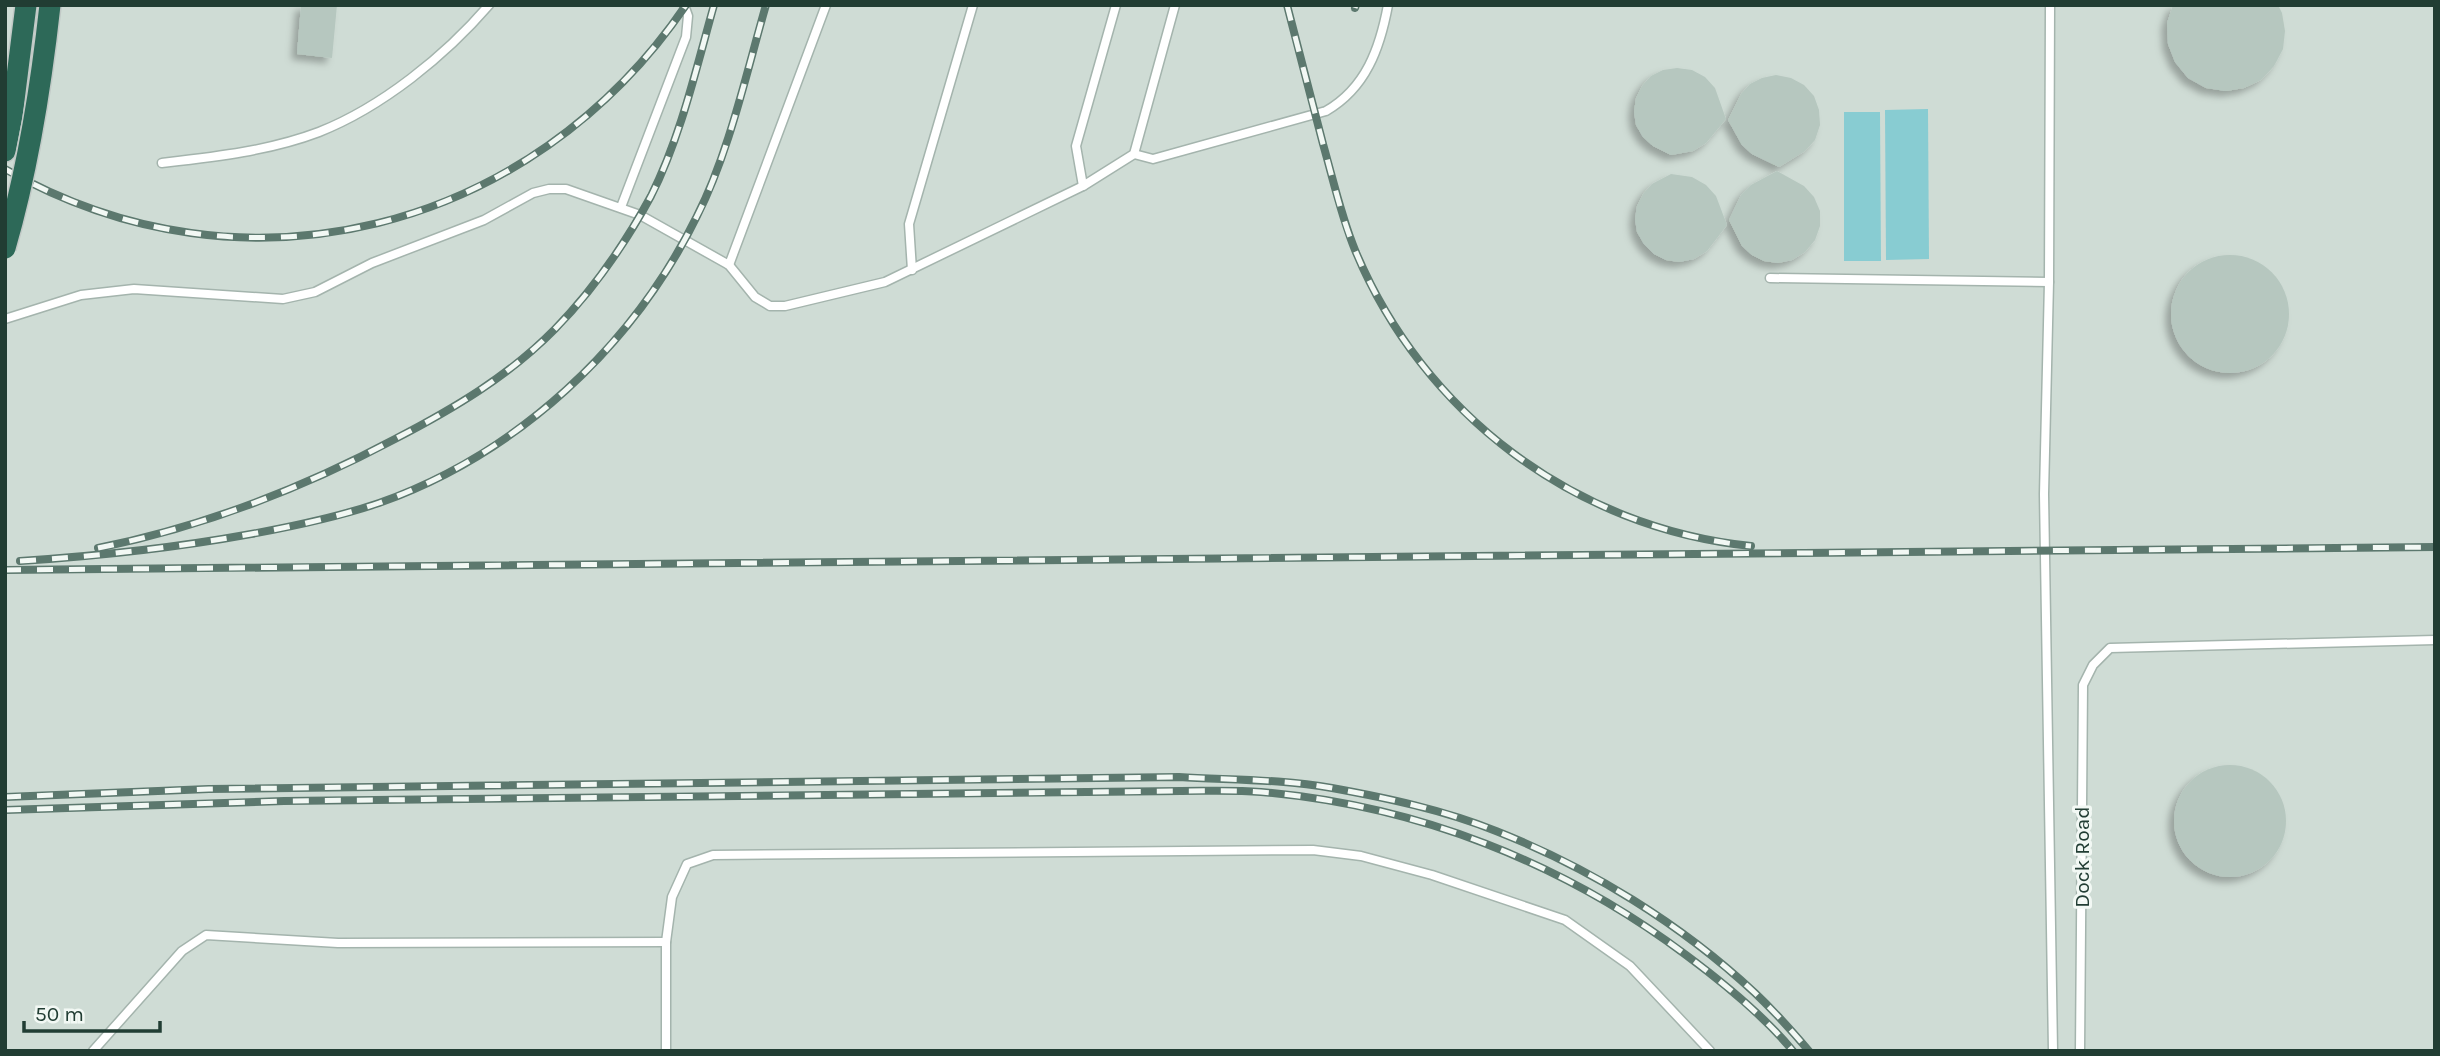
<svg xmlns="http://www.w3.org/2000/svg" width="2440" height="1056" viewBox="0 0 2440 1056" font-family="Karla,sans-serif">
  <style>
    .built { fill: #cfdcd5 }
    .water { fill: #88ccd2 }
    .building { fill: #b6c7bf; filter: url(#shadow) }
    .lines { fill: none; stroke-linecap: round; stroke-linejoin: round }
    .service-casing { stroke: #a4b4ad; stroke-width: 11 }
    .motorway-casing { stroke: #c1c9c6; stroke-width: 24 }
    .service { stroke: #fff; stroke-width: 8 }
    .motorway { stroke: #2d6958; stroke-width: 21 }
    .rail-casing { stroke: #5c786e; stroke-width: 8 }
    .rail { stroke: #f2f8f4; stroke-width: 5; stroke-dasharray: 16; stroke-linecap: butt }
    .motorway-bridge-casing { stroke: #c1c9c6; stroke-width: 24; stroke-linecap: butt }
    .motorway-bridge { stroke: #2d6958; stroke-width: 21 }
    .labels { text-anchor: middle; stroke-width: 6; stroke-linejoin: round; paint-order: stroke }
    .street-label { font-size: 21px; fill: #213d33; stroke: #f2f8f4 }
  </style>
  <defs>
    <filter id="shadow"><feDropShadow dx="-5.5" dy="5.5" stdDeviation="3.5" flood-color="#0004"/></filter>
  </defs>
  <rect width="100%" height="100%" fill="#e1ece6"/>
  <!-- built -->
  <rect class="built" x="5" y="5" width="2430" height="1046"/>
  <!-- water -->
  <g class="water">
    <polygon points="1928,109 1929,259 1886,260 1885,110"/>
    <polygon points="1844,112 1880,112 1881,261 1844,261"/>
  </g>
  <!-- building -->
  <g class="building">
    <polygon points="301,5 337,5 332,58 297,54"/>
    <polygon points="2173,5 2278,5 2282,13 2285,31 2283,49 2274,66 2261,80 2244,88 2226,91 2206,88 2188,78 2175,62 2168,44 2167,23"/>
    <polygon points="1677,68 1692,70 1705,77 1715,88 1726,119 1706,143 1693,151 1671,155 1653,146 1643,137 1636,125 1634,112 1636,98 1642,86 1651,76 1663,70"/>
    <polygon points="1776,75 1791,78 1804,85 1814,96 1819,110 1820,125 1815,140 1805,151 1779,167 1752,154 1742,145 1728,120 1741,94 1750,84 1762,78"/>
    <polygon points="1777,171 1804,186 1814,197 1820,211 1820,226 1815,240 1805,252 1792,260 1778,263 1764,261 1752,255 1742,246 1729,220 1741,195 1751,185"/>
    <polygon points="1671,174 1692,177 1706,185 1716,196 1727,225 1707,251 1694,259 1679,262 1666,260 1654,254 1644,244 1637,232 1635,219 1637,206 1643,194 1652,184"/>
    <circle cx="2230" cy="314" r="59"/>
    <circle cx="2230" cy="821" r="56"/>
  </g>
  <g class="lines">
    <!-- service casing -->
    <g class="service-casing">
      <g id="service">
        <polyline points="2050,5 2049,282 2044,494 2053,1051"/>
        <path d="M1134 154 1153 159 1326 111C1366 88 1380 48 1388 5"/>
        <path d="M162 163C214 157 269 151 319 132 382 107 445 56 489 5"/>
        <polyline points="1083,186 1076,146 1116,5"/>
        <polyline points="621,207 686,37 688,16 684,5"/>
        <polyline points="729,265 826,5"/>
        <polyline points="912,270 909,224 973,5"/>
        <polyline points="1770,278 2049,282"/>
        <polyline points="5,319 81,295 134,289 283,299 315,292 372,263 484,220 533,193 549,189 566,189 640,215 729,265 755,297 770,306 785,306 885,282 1083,186 1134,154 1175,5"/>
        <polyline points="93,1051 182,951 206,935 338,943 666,942"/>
        <polyline points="666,1051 666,942 672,897 687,864 713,855 1313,850 1361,856 1432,875 1565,920 1630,966 1710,1051"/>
        <polyline points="2080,1051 2083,685 2093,665 2110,648 2435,640"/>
      </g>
    </g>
    <!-- motorway casing -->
    <g class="motorway-casing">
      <polyline id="motorway" points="5,151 12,116 26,5"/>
    </g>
    <!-- service -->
    <use href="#service" class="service"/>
    <!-- motorway -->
    <use href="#motorway" class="motorway"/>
    <!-- rail casing -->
    <g class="rail-casing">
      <g id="rail">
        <path d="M1287 5C1299 52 1311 98 1323 144 1333 179 1341 216 1355 250 1423 414 1575 528 1751 546"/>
        <polyline points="1355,8 1356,5"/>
        <path d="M5 169C245 306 532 231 686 5"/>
        <path d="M98 548C202 527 301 489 395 439 453 409 509 376 555 329 594 289 625 244 651 196 681 136 696 69 714 5"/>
        <path d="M20 561C98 556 174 548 251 534 295 526 338 517 379 503 517 454 633 347 697 216 729 153 746 74 766 5"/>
        <polyline points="5,570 2435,547"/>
        <path d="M5 797 209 789 1179 777C1230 780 1282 779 1332 788 1387 798 1444 810 1496 831 1590 868 1681 924 1755 993 1774 1011 1792 1031 1809 1051"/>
        <path d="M5 810 284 801 1181 791C1208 791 1235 790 1261 792 1416 805 1562 862 1686 955 1721 981 1765 1017 1793 1051"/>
      </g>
    </g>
    <!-- rail -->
    <use href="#rail" class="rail"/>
    <!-- motorway-bridge casing -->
    <g class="motorway-bridge-casing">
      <path id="motorway-bridge" d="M5 248C28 169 41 87 50 5"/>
    </g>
    <!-- motorway-bridge -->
    <use href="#motorway-bridge" class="motorway-bridge"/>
  </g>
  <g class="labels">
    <!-- street labels -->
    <g class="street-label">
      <text transform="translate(2082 857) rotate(-90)" y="7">Dock Road</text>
    </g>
  </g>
  <!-- border -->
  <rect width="2440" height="1056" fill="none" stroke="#213d33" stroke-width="14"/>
  <!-- scale -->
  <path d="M24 1021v10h136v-10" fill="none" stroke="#213d33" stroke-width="3.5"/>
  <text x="35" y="1021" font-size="21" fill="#213d33" stroke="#f2f8f4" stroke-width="5" paint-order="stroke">50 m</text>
</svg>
